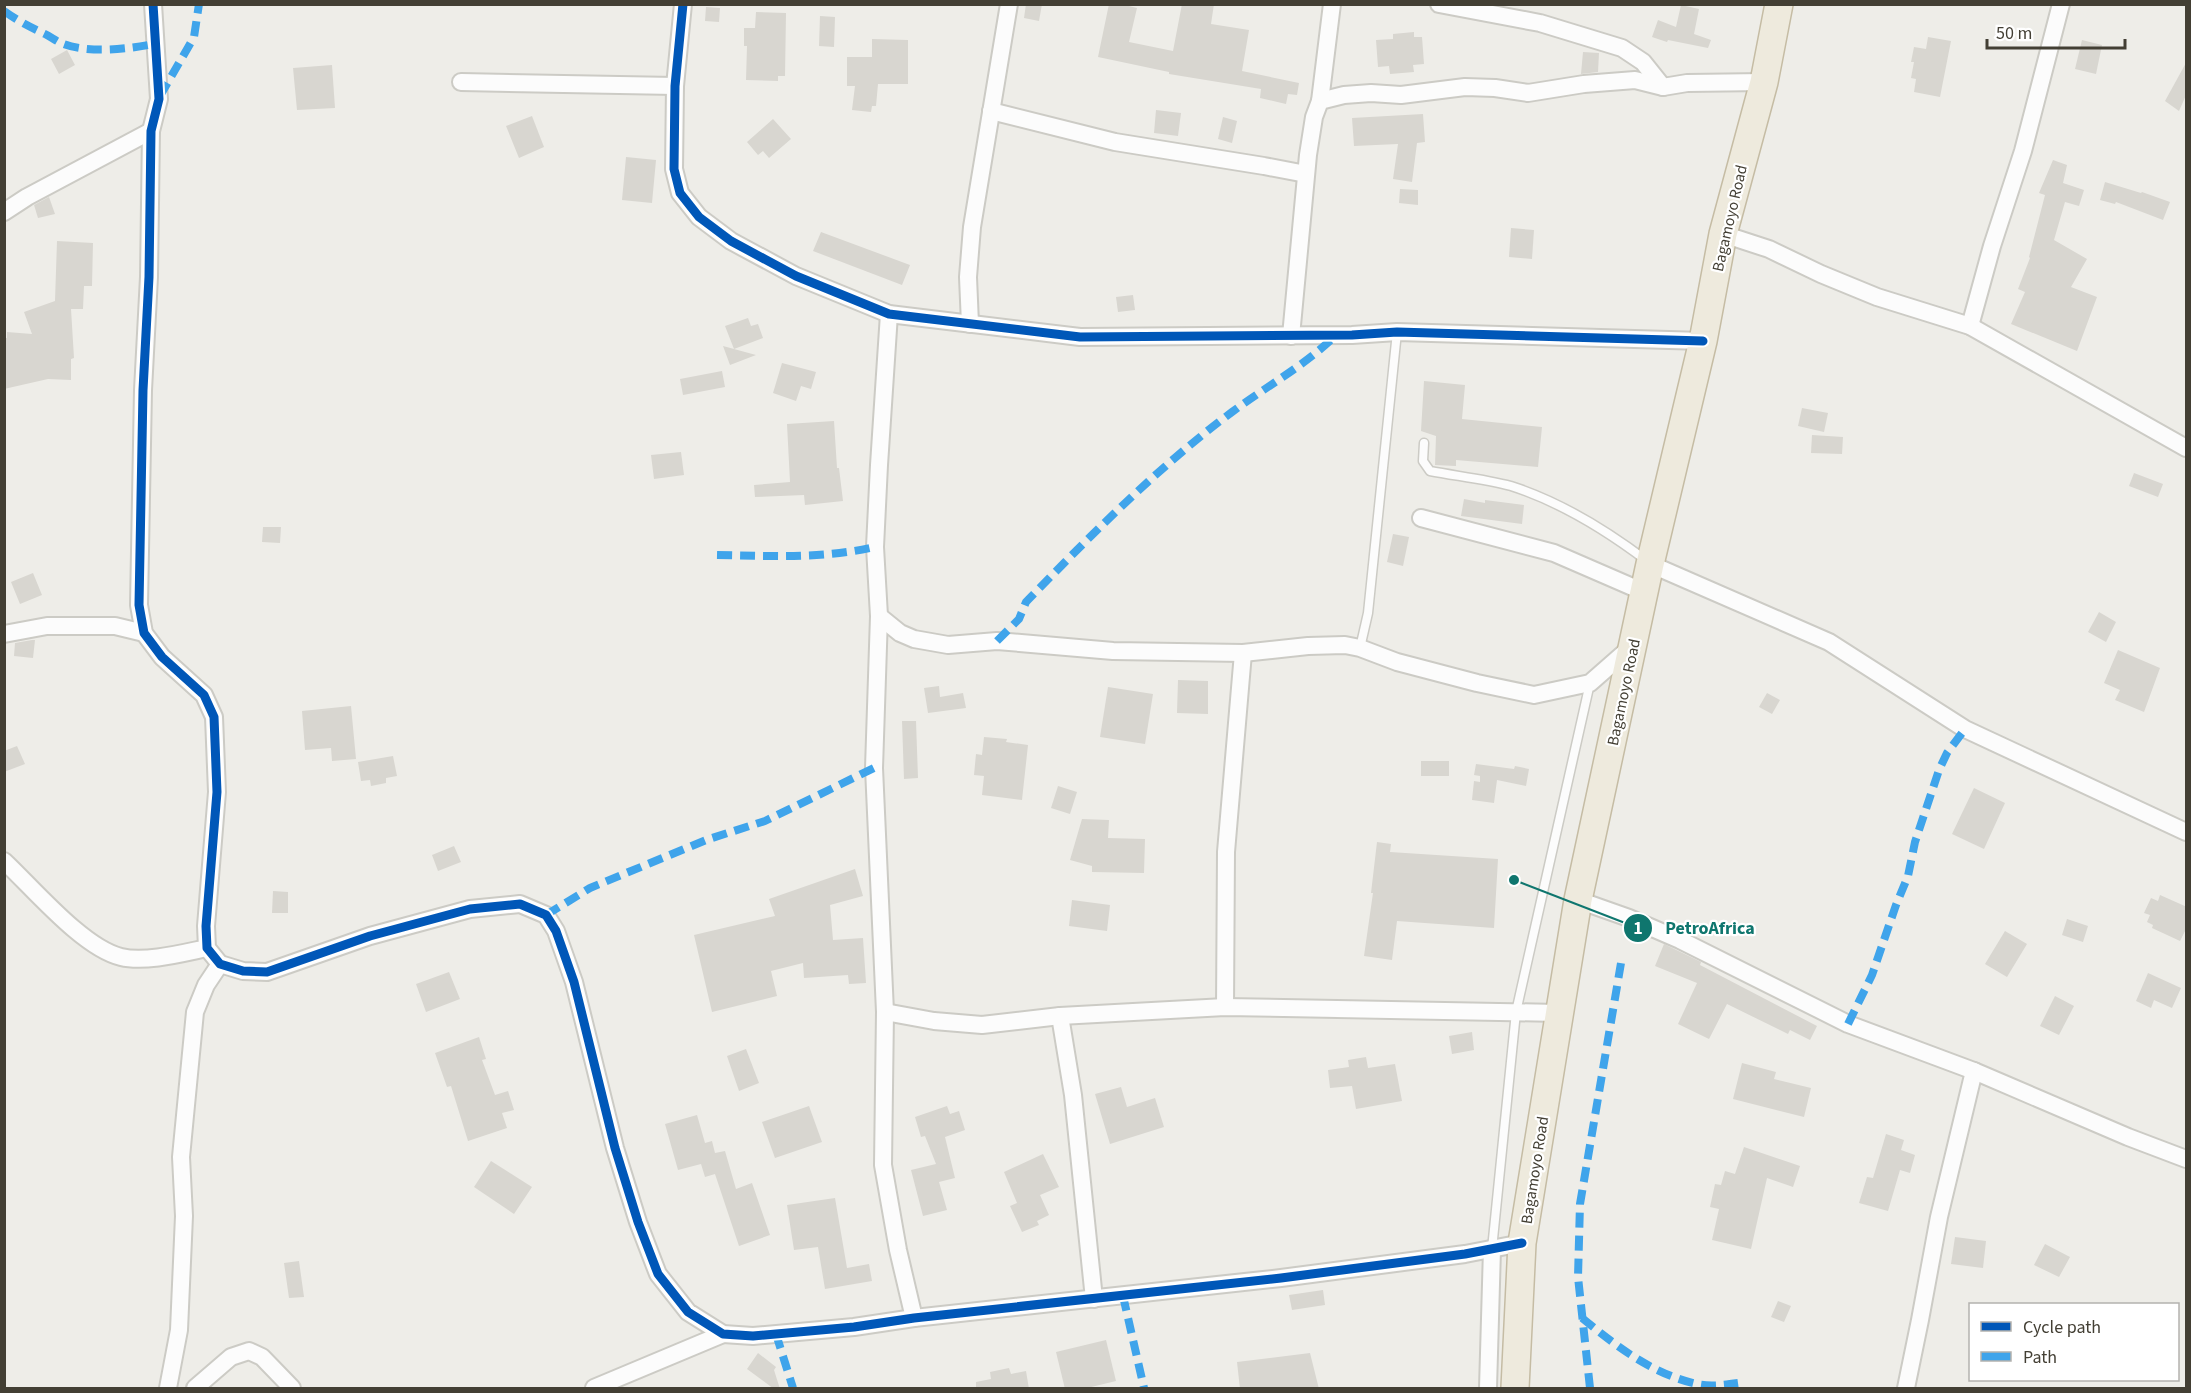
<svg xmlns="http://www.w3.org/2000/svg" width="2191" height="1393" viewBox="0 0 2191 1393" font-family="'Source Sans 3',sans-serif">
  <style>
    .building { fill: #d8d6d0 }
    .lines { fill: none; stroke-linecap: round; stroke-linejoin: round }
    .service-casing { stroke: #cccbc5; stroke-width: 11 }
    .minor-casing { stroke: #cccbc5; stroke-width: 20 }
    .trunk-casing { stroke: #c5bca4; stroke-width: 30 }
    .service { stroke: #fcfcfc; stroke-width: 8 }
    .minor { stroke: #fcfcfc; stroke-width: 16 }
    .trunk { stroke: #eeeadd; stroke-width: 27 }
    .quiet { stroke: #3fa4eb; stroke-width: 8; stroke-dasharray: 15 8; stroke-linecap: butt }
    .cycleway-casing { stroke: #fff; stroke-width: 13 }
    .cycleway { stroke: #0057b8; stroke-width: 9 }
    .labels { text-anchor: middle; stroke-width: 4.5; stroke-linejoin: round; paint-order: stroke }
    .street-label { font-size: 16px; fill: #433f34; stroke: #fff }
    .leader { fill: none; stroke: #0f766e; stroke-width: 2 }
    .callout-dot { fill: #0f766e; stroke: #fff; stroke-width: 2 }
    .mark-label { font-size: 18px; text-anchor: middle; font-weight: bold; fill: #fff }
    .callout-label { font-size: 18px; text-anchor: middle; font-weight: bold; fill: #0f766e; stroke: #fff; stroke-width: 4.5; stroke-linejoin: round; paint-order: stroke }
  </style>
  <rect width="100%" height="100%" fill="#eeede8"/>
  <!-- building -->
  <g class="building">
    <polygon points="1026,4 1042,4 1039,21 1024,18"/>
    <polygon points="1109,4 1121,4 1137,8 1129,42 1173,51 1182,4 1214,4 1211,24 1249,30 1242,71 1299,83 1297,95 1288,94 1286,104 1260,98 1261,89 1169,74 1169,72 1098,57"/>
    <polygon points="1681,5 1699,9 1694,34 1711,40 1708,48 1668,40 1667,42 1652,37 1658,20 1676,27"/>
    <polygon points="706,7 720,8 719,22 705,21"/>
    <polygon points="756,12 786,13 785,76 778,76 778,81 746,80 747,46 744,46 744,28 755,28"/>
    <polygon points="820,16 835,17 834,47 819,46"/>
    <polygon points="1414,32 1414,37 1422,37 1424,64 1413,65 1414,72 1390,74 1389,66 1378,67 1376,40 1393,39 1393,34"/>
    <polygon points="1928,37 1951,41 1940,97 1914,92 1916,79 1911,78 1914,62 1911,62 1914,47 1926,49"/>
    <polygon points="872,39 908,40 908,84 878,84 876,106 872,106 871,112 852,110 855,86 847,86 847,57 872,57"/>
    <polygon points="2082,40 2102,45 2096,74 2075,69"/>
    <polygon points="67,50 75,65 59,74 51,59"/>
    <polygon points="1583,52 1599,53 1598,72 1581,74"/>
    <polygon points="2187,61 2187,93 2179,111 2165,101"/>
    <polygon points="332,65 335,108 297,110 293,68"/>
    <polygon points="1156,110 1181,113 1178,136 1154,133"/>
    <polygon points="1423,114 1425,142 1417,143 1412,182 1393,179 1398,144 1354,146 1352,118"/>
    <polygon points="532,116 544,147 519,158 506,126"/>
    <polygon points="1223,117 1237,121 1232,143 1218,139"/>
    <polygon points="773,119 791,139 769,158 763,151 758,155 747,142"/>
    <polygon points="626,157 656,160 652,203 622,200"/>
    <polygon points="2053,160 2067,165 2063,183 2084,190 2079,206 2065,202 2054,240 2087,259 2071,287 2097,297 2077,351 2011,324 2025,292 2018,289 2030,258 2029,257 2045,195 2039,193"/>
    <polygon points="2105,182 2141,193 2142,192 2170,202 2163,220 2116,202 2115,204 2100,200"/>
    <polygon points="1400,189 1418,190 1418,205 1399,203"/>
    <polygon points="49,197 55,214 38,218 34,205"/>
    <polygon points="1511,228 1534,230 1532,259 1509,257"/>
    <polygon points="821,232 910,265 902,285 813,251"/>
    <polygon points="57,241 93,243 92,286 84,286 83,309 71,309 74,358 71,359 71,380 48,379 4,389 4,338 7,338 7,332 32,334 24,312 55,301"/>
    <polygon points="1133,295 1135,310 1118,312 1116,297"/>
    <polygon points="748,318 751,326 758,324 763,338 734,349 756,355 730,365 723,346 734,349 725,326"/>
    <polygon points="782,363 816,372 811,389 801,386 796,401 773,393"/>
    <polygon points="722,371 725,387 683,395 680,379"/>
    <polygon points="1424,381 1465,385 1462,419 1542,427 1538,467 1456,460 1456,466 1435,465 1436,436 1421,431"/>
    <polygon points="1802,408 1828,413 1824,432 1798,426"/>
    <polygon points="834,421 837,468 839,468 843,501 805,505 804,495 755,497 754,485 790,482 787,424"/>
    <polygon points="1812,435 1843,437 1842,454 1811,453"/>
    <polygon points="681,452 684,475 654,479 651,455"/>
    <polygon points="2134,473 2163,484 2158,497 2129,486"/>
    <polygon points="1464,499 1485,503 1485,500 1524,505 1522,524 1461,516"/>
    <polygon points="263,527 281,527 280,543 262,542"/>
    <polygon points="1393,534 1409,537 1403,566 1387,562"/>
    <polygon points="33,573 42,595 20,604 11,582"/>
    <polygon points="2099,612 2116,622 2106,642 2088,632"/>
    <polygon points="32,640 35,640 33,658 14,656 15,643"/>
    <polygon points="2118,650 2160,668 2144,712 2115,700 2120,690 2104,683"/>
    <polygon points="1178,680 1208,681 1208,714 1177,713"/>
    <polygon points="939,686 940,697 963,693 966,708 928,713 924,688"/>
    <polygon points="1108,687 1153,694 1145,744 1100,737"/>
    <polygon points="1767,693 1780,700 1772,714 1759,707"/>
    <polygon points="351,706 356,759 332,761 331,748 305,750 302,711"/>
    <polygon points="902,721 916,721 918,778 904,779"/>
    <polygon points="984,737 1007,739 1006,742 1028,745 1022,800 982,795 984,776 974,775 976,754 982,755"/>
    <polygon points="17,746 25,764 4,772 4,751"/>
    <polygon points="393,756 397,776 386,778 386,783 371,786 370,780 361,781 358,762"/>
    <rect x="1421" y="761" width="28" height="15"/>
    <polygon points="1476,764 1514,769 1515,766 1529,769 1526,786 1497,780 1494,803 1472,800 1474,781 1480,782 1480,776 1474,775"/>
    <polygon points="1058,786 1077,792 1070,814 1051,808"/>
    <polygon points="1974,788 2005,803 1984,849 1952,834"/>
    <polygon points="1082,819 1109,820 1108,838 1145,839 1144,873 1092,872 1092,866 1070,860"/>
    <polygon points="1377,842 1391,844 1390,852 1498,859 1494,928 1397,921 1392,960 1364,956 1373,893 1371,893"/>
    <polygon points="454,846 461,862 438,871 432,855"/>
    <polygon points="855,869 863,896 830,905 833,940 863,938 866,983 849,984 848,975 804,978 803,963 771,971 777,996 712,1012 694,935 775,916 769,899"/>
    <polygon points="273,891 288,892 288,913 272,913"/>
    <polygon points="2160,895 2187,907 2187,927 2180,941 2152,928 2153,925 2147,922 2150,915 2144,913 2151,898 2158,901"/>
    <polygon points="1072,900 1110,905 1107,931 1069,926"/>
    <polygon points="2067,919 2088,926 2083,942 2062,935"/>
    <polygon points="2005,931 2027,944 2007,977 1985,964"/>
    <polygon points="1664,944 1701,962 1700,965 1817,1026 1810,1040 1790,1030 1788,1034 1727,1004 1709,1039 1678,1024 1697,983 1655,966"/>
    <polygon points="449,972 460,999 426,1012 416,984"/>
    <polygon points="2148,973 2181,988 2172,1008 2154,1000 2151,1008 2136,1001"/>
    <polygon points="2055,996 2074,1006 2059,1035 2040,1026"/>
    <polygon points="1472,1032 1474,1050 1452,1054 1449,1036"/>
    <polygon points="479,1037 486,1059 482,1060 495,1095 508,1091 514,1110 502,1113 507,1128 468,1141 451,1086 447,1087 435,1053"/>
    <polygon points="746,1049 759,1083 739,1091 727,1056"/>
    <polygon points="1366,1057 1368,1068 1395,1064 1402,1101 1356,1109 1352,1086 1330,1088 1328,1070 1349,1067 1348,1060"/>
    <polygon points="1742,1063 1776,1072 1774,1079 1811,1088 1804,1117 1733,1099"/>
    <polygon points="1121,1087 1127,1107 1155,1098 1164,1127 1110,1144 1095,1094"/>
    <polygon points="809,1106 822,1142 775,1158 762,1122"/>
    <polygon points="947,1106 950,1114 959,1111 965,1130 945,1137 955,1178 939,1182 947,1210 923,1216 911,1170 936,1164 925,1136 921,1137 915,1117"/>
    <polygon points="697,1115 705,1143 712,1141 715,1153 725,1151 736,1189 752,1183 770,1235 739,1246 715,1174 705,1177 701,1164 678,1170 665,1124"/>
    <polygon points="1886,1134 1904,1140 1901,1150 1915,1155 1910,1173 1900,1170 1888,1211 1859,1203 1867,1177 1873,1178"/>
    <polygon points="1744,1147 1800,1166 1793,1187 1767,1178 1751,1249 1712,1240 1719,1209 1710,1207 1715,1184 1721,1185 1725,1171 1735,1174"/>
    <polygon points="1043,1154 1059,1187 1040,1195 1049,1215 1037,1221 1039,1225 1022,1232 1010,1206 1017,1203 1004,1172"/>
    <polygon points="491,1161 532,1187 514,1214 474,1187"/>
    <polygon points="835,1198 847,1268 869,1264 872,1281 825,1289 818,1247 794,1250 787,1205"/>
    <polygon points="1955,1237 1986,1241 1983,1268 1951,1264"/>
    <polygon points="2045,1244 2070,1257 2059,1277 2034,1265"/>
    <polygon points="299,1261 304,1297 289,1298 284,1263"/>
    <polygon points="1323,1290 1325,1305 1292,1310 1289,1295"/>
    <polygon points="1778,1301 1791,1306 1784,1322 1771,1317"/>
    <polygon points="1106,1340 1116,1381 1083,1389 1065,1389 1056,1352"/>
    <polygon points="758,1353 776,1367 774,1370 780,1389 774,1389 747,1369"/>
    <polygon points="1310,1353 1319,1389 1240,1389 1237,1362"/>
    <polygon points="1009,1368 1011,1374 1026,1371 1029,1389 976,1389 976,1382 991,1379 990,1372"/>
  </g>
  <g class="lines">
    <!-- service casing -->
    <g class="service-casing">
      <g id="service">
        <path d="M1424 443 1423 461 1430 471C1456 476 1485 479 1511 486 1561 502 1606 530 1647 561"/>
        <polyline points="1360,648 1368,613 1397,332"/>
        <polyline points="1492,1249 1516,1012 1590,683"/>
      </g>
    </g>
    <!-- minor casing -->
    <g class="minor-casing">
      <g id="minor">
        <polyline points="153,4 159,99 151,131 149,277 143,390 139,605 144,633 162,657 204,695 214,717 217,792 206,926 207,948 220,964 243,971 267,972 370,936 470,909 520,904 546,915 556,931 574,982 615,1148 638,1222 658,1274 688,1312 723,1334 753,1336 854,1327 914,1318 1281,1278 1465,1254 1522,1243"/>
        <polyline points="683,4 675,86 674,169 680,193 699,217 731,241 796,276 889,314 1080,337 1352,335 1397,332 1703,341"/>
        <polyline points="1439,4 1540,23 1622,48 1643,62 1663,87"/>
        <polyline points="461,82 675,86"/>
        <polyline points="1320,101 1332,4"/>
        <polyline points="991,111 1115,142 1264,166 1306,174"/>
        <polyline points="4,212 27,197 151,131"/>
        <polyline points="1723,234 1769,249 1821,274 1877,297 1970,326 2186,448"/>
        <polyline points="889,314 879,465 875,547 879,616 874,768 885,1012 883,1165 898,1250 914,1318"/>
        <polyline points="970,324 968,277 972,227 1009,4"/>
        <polyline points="1970,326 1992,246 2023,151 2061,4"/>
        <polyline points="1291,336 1308,155 1314,117 1320,101 1344,95 1371,93 1401,95 1465,87 1495,88 1528,93 1584,84 1635,80 1663,87 1687,83 1764,82"/>
        <polyline points="1421,518 1554,553 1644,592"/>
        <polyline points="1650,564 1829,642 1965,729 2186,832"/>
        <polyline points="879,616 900,633 914,639 948,645 997,641 1113,651 1243,653 1308,646 1345,645 1360,648 1397,662 1477,683 1534,695 1590,683 1631,647"/>
        <polyline points="4,634 47,626 115,626 144,633"/>
        <path d="M4 861C33 888 83 948 121 957 145 963 183 953 207 948"/>
        <polyline points="1578,900 1629,918 1680,940 1848,1024 1974,1071 2128,1137 2186,1159"/>
        <polyline points="1225,1007 1226,852 1243,653"/>
        <polyline points="885,1012 934,1021 982,1025 1060,1016 1225,1007 1559,1013"/>
        <polyline points="1060,1016 1073,1095 1094,1299"/>
        <polyline points="168,1388 179,1330 184,1216 181,1157 195,1012 206,985 220,964"/>
        <polyline points="195,1388 231,1357 249,1351 262,1357 292,1388"/>
        <polyline points="594,1388 723,1334"/>
        <polyline points="1488,1388 1492,1249"/>
        <polyline points="1906,1388 1920,1320 1939,1217 1974,1071"/>
      </g>
    </g>
    <!-- trunk casing -->
    <g class="trunk-casing">
      <polyline id="trunk" points="1515,1388 1522,1243 1578,900 1650,564 1703,341 1723,234 1764,82 1779,4"/>
    </g>
    <!-- service -->
    <use href="#service" class="service"/>
    <!-- minor -->
    <use href="#minor" class="minor"/>
    <!-- trunk -->
    <use href="#trunk" class="trunk"/>
    <!-- quiet -->
    <g class="quiet">
      <path d="M4 11C18 21 30 27 45 34 51 37 56 41 61 43 87 54 128 49 154 44"/>
      <polyline points="160,96 194,37 199,4"/>
      <path d="M717 555C771 556 822 559 875 547"/>
      <path d="M997 641 1019 619 1026 602C1091 535 1157 468 1232 412 1267 386 1304 366 1335 336"/>
      <polyline points="546,915 590,888 706,840 765,821 874,768"/>
      <polyline points="1848,1024 1872,975 1896,905 1908,876 1915,842 1939,770 1947,753 1965,729"/>
      <polyline points="1123,1296 1144,1388"/>
      <path d="M1582 1318C1616 1346 1652 1374 1697 1384 1710 1387 1724 1385 1738 1383"/>
      <polyline points="776,1334 793,1388"/>
      <polyline points="1590,1388 1578,1277 1580,1204 1621,963"/>
    </g>
    <!-- cycleway casing -->
    <g class="cycleway-casing">
      <g id="cycleway">
        <polyline points="153,4 159,99 151,131 149,277 143,390 139,605 144,633 162,657 204,695 214,717 217,792 206,926 207,948 220,964 243,971 267,972 370,936 470,909 520,904 546,915 556,931 574,982 615,1148 638,1222 658,1274 688,1312 723,1334 753,1336 854,1327 914,1318 1281,1278 1465,1254 1522,1243"/>
        <polyline points="683,4 675,86 674,169 680,193 699,217 731,241 796,276 889,314 1080,337 1352,335 1397,332 1703,341"/>
      </g>
    </g>
    <!-- cycleway -->
    <use href="#cycleway" class="cycleway"/>
  </g>
  <g class="labels">
    <!-- street labels -->
    <g class="street-label">
      <text transform="translate(1729 218) rotate(-77)" y="6">Bagamoyo Road</text>
      <text transform="translate(1623 692) rotate(-78)" y="6">Bagamoyo Road</text>
      <text transform="translate(1534 1170) rotate(-81)" y="6">Bagamoyo Road</text>
    </g>
  </g>
  <!-- callouts -->
  <path class="leader" d="M1514 880L1638 928"/>
  <g class="callout-dot">
    <circle cx="1514" cy="880" r="6"/>
    <circle cx="1638" cy="928" r="15"/>
  </g>
  <g class="mark-label">
    <text x="1638" y="934">1</text>
  </g>
  <g class="callout-label">
    <text x="1710" y="934">PetroAfrica</text>
  </g>
  <!-- border -->
  <rect width="2191" height="1393" fill="none" stroke="#433f34" stroke-width="12"/>
  <!-- legend -->
  <rect x="1969" y="1303" width="210" height="78" fill="#ffffff" stroke="#b4b2ae" stroke-width="1.5"/>
  <rect x="1981" y="1322" width="30" height="9" fill="#0057b8" stroke="#b4b2ae" stroke-width="1.5"/>
  <text x="2023" y="1333" font-size="18" fill="#433f34">Cycle path</text>
  <rect x="1981" y="1352" width="30" height="9" fill="#3fa4eb" stroke="#b4b2ae" stroke-width="1.5"/>
  <text x="2023" y="1363" font-size="18" fill="#433f34">Path</text>
  <!-- scale -->
  <path d="M1987 39v9h138v-9" fill="none" stroke="#433f34" stroke-width="3"/>
  <text x="1996" y="39" font-size="18" fill="#433f34" stroke="#ffffff" stroke-width="4.5" paint-order="stroke">50 m</text>
</svg>
